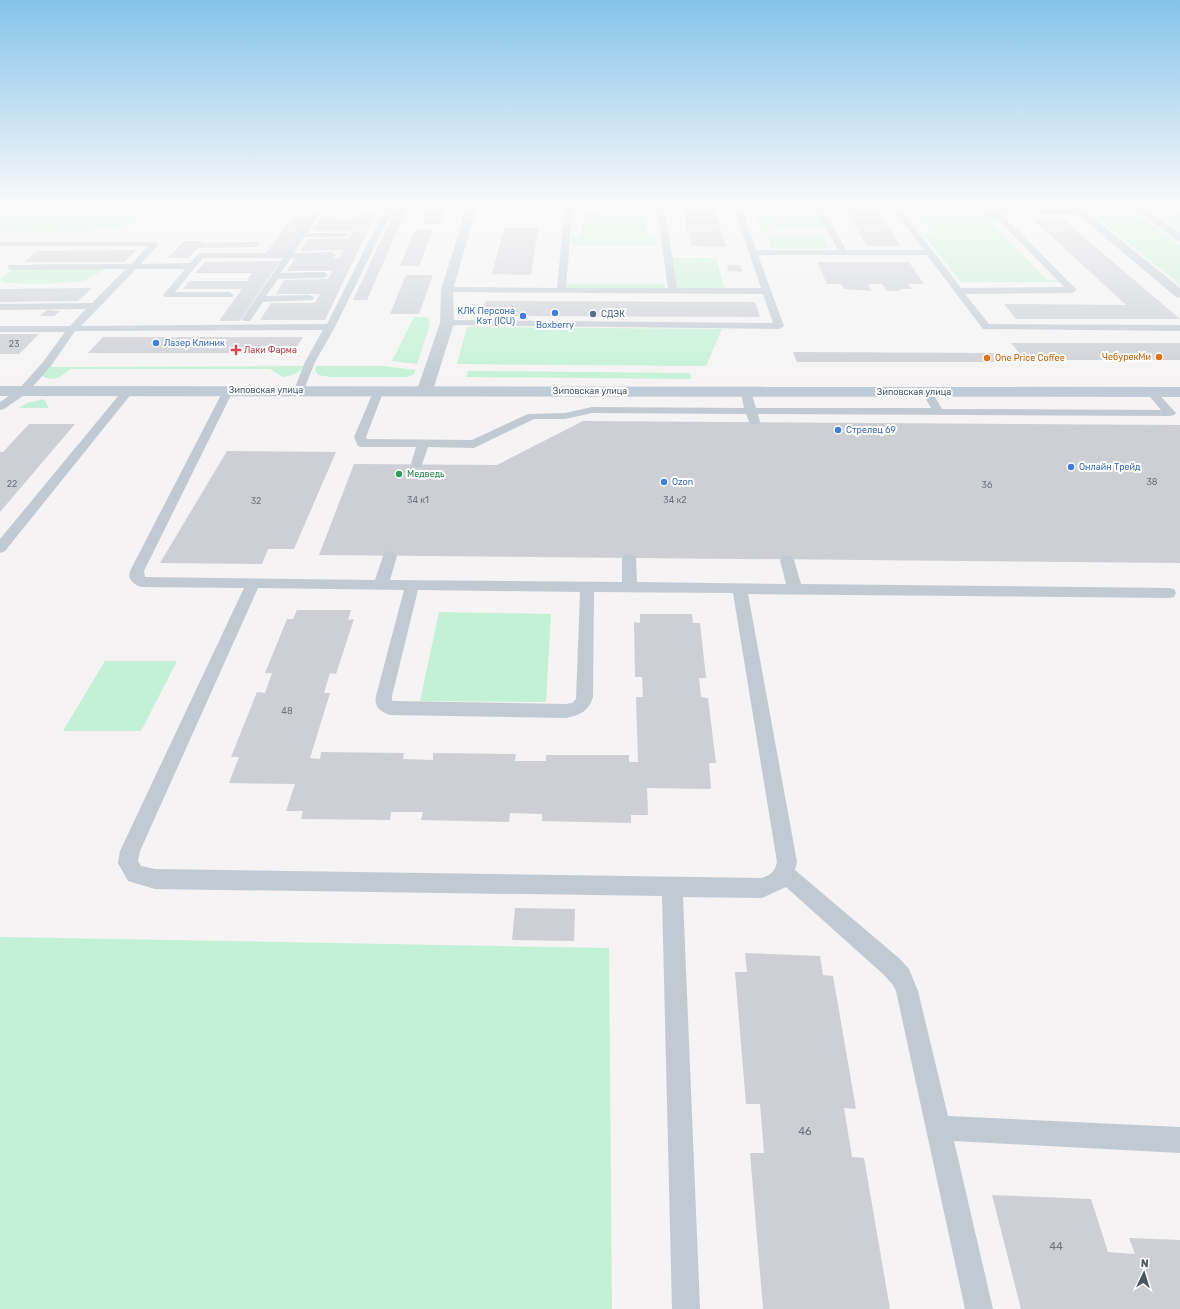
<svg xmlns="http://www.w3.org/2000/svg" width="1180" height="1309" viewBox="0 0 1180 1309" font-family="Rubik,sans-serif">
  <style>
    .green { fill: #c3f1d5 }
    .building { fill: #cdcfd5 }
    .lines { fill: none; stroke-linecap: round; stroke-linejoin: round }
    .lane { fill: #c1cad2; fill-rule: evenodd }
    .street { fill: #c1cad2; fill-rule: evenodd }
    .secondary { fill: #c1cbd6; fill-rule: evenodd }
    .shop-dot { fill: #3f7fe0; stroke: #fff; stroke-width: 1.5 }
    .service-dot { fill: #5c6f8a; stroke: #fff; stroke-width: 1.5 }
    .health-dot { fill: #e0444e; stroke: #fff; stroke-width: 1.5 }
    .food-dot { fill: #e8710a; stroke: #fff; stroke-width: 1.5 }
    .leisure-dot { fill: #2e9e5b; stroke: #fff; stroke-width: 1.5 }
    .labels { text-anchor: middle; stroke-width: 4; stroke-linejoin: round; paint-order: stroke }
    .far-shop-label { font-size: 9px; fill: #366cbe; stroke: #fff; text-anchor: start }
    .far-service-label { font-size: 9px; fill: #4e5e75; stroke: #fff; text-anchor: start }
    .number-label { font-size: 9px; fill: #6b747e }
    .far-health-label { font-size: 9px; fill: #be3a42; stroke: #fff; text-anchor: start }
    .far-food-label { font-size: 9px; fill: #c56008; stroke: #fff; text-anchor: end }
    .far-street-label { font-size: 9px; fill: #4a5661; stroke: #fff }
    .far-leisure-label { font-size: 9px; fill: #27864d; stroke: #fff; text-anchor: start }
    .near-number-label { font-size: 11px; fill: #6b747e }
  </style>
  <rect width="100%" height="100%" fill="#f5f3f3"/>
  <!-- green -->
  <g class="green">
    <path d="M0 203H136L144 207 147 212C137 237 25 231 0 231Z"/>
    <polygon points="591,203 643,203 647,237 656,237 657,245 572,245 572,237 582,237 582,221 598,221 598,212 591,212"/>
    <polygon points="799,203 812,203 827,229 774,229"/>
    <polygon points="908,203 981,203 1000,221 991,222 1047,280 1059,280 1061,282 961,282 923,234 933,234"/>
    <polygon points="1079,203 1122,203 1180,246 1180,285"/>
    <polygon points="1142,203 1167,203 1177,209 1180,210 1180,230"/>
    <path d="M229 208C243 208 306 205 313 212L286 213 283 218 245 219 231 215 206 216 209 210Z"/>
    <polygon points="753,208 789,209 762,235"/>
    <polygon points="767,236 822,236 829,249 772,249"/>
    <polygon points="670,257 716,258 725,290 675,290"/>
    <path d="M37 264H111L106 269 84 281 42 284 5 283 0 281C6 269 24 266 37 264Z"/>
    <polygon points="565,284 664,284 665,289 565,289"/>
    <polygon points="414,317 428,317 430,324 417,364 392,361"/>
    <polygon points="467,327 722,329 706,366 457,364"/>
    <path d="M304 366C299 374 292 375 283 377L270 369H70C62 377 53 382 42 376L47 367Z"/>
    <polygon points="316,366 384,366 416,370 413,375 407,377 331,377 318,375 315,370"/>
    <polygon points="468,371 690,373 691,379 466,377"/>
    <polygon points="44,399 49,408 19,408 27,403"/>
    <polygon points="439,612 551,614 546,702 420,701"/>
    <polygon points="105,661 177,661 141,731 63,731"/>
    <polygon points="0,937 609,948 612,1309 0,1309"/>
  </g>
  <!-- building -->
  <g class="building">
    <polygon points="188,203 380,203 378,207 184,207"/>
    <polygon points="430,203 448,203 440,224 422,224"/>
    <polygon points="510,203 541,203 540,213 508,213"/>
    <polygon points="682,203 713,203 726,247 691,246"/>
    <polygon points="841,203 871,203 901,246 867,246"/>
    <polygon points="1016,203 1045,203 1049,206 1019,206"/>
    <polygon points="398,204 409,204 367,300 353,300"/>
    <polygon points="979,211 988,211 993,216 984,216"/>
    <polygon points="588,212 597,213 597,219 587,219"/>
    <polygon points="360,213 376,213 325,320 260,320 271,303 315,303 320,294 276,294 284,280 328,279 332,271 287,271 295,258 339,258 343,250 300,251 308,239 349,238 353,231 312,231 321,217 336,217 334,220 357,220"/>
    <polygon points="293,217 311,217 286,253 266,253"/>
    <polygon points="1035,221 1065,221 1180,319 1016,319 1004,304 1126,305"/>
    <polygon points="504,228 538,228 531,275 492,274"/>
    <polygon points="415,230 433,230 419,266 400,266"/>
    <polygon points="184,241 202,241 201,243 260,242 256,247 198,248 188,258 168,258"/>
    <polygon points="136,250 125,262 24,262 37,251"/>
    <polygon points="280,261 240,321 219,321 242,289 183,289 190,281 247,281 252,273 195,273 205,262"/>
    <polygon points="817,262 909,262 924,284 908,284 912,289 899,289 900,291 887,291 882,284 868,284 872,291 844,289 841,284 827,284"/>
    <polygon points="727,265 740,265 742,272 728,271"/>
    <polygon points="406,275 433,275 419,314 390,314"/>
    <polygon points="92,288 78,301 0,302 0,289"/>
    <polygon points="485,301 755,302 760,317 481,316"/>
    <polygon points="47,310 60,311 54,316 40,316"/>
    <polygon points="0,334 39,334 19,354 0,354"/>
    <polygon points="103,337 303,337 293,353 88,353"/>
    <polygon points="1011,343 1180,343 1180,360 1025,360"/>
    <polygon points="793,352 994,353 1001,362 797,362"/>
    <polygon points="583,421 1180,425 1180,563 319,555 354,464 497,465"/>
    <polygon points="29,424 75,424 0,512 0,452 3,452"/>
    <polygon points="227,451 336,452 294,549 268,549 262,564 160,563"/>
    <polygon points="297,610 351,610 348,620 354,619 336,674 330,673 324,693 330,693 310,758 320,759 321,752 404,753 403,759 433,760 433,753 516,754 515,761 546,761 546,755 629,755 629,762 638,762 636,697 643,697 642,677 635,677 634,622 640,623 640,614 692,614 693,623 700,623 706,678 699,678 701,697 708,698 716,763 709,763 711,789 647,788 648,815 631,815 631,823 542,821 542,814 510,813 509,822 421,820 423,812 391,812 390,820 301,819 303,811 286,811 295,784 229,783 239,757 231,757 257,692 265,693 272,673 265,673 287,619 293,619"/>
    <polygon points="515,908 575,909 574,941 512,940"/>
    <polygon points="745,953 820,956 823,975 833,976 856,1109 844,1108 852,1157 864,1158 890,1309 763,1309 750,1153 764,1153 760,1104 746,1104 735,972 747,972"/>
    <polygon points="992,1195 1091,1199 1108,1252 1135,1254 1129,1238 1180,1240 1180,1309 1021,1309"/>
  </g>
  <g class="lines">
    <!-- lane -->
    <g class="lane">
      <polygon points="388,203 396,203 335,327 315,362 303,392 299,393 294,390 305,362 323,330 75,331 51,366 27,393 4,409 0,410 0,402 19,389 43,362 65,332 0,332 0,326 70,326 86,309 0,310 0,304 92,303 126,269 12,270 9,269 8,267 9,265 131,264 148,246 0,246 0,242 155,242 159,244 141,264 190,263 198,254 201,253 286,253 311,214 317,214 318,216 307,233 346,233 350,235 346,237 304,237 294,253 332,252 336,255 332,258 291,258 281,273 324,272 328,275 324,278 278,279 266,296 309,295 312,296 314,298 312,300 263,302 250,321 244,321 242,319 283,258 203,258 175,292 229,292 234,295 232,297 165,297 163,295 165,293 185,269 136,269 81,326 327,324"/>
      <polygon points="565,203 573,203 566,288 668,288 656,203 664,203 677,288 761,288 732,203 740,203 756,250 838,250 812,203 820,203 846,250 924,250 888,203 896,203 961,288 1064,287 982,203 990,203 996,209 1080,210 1083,210 1083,214 1000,213 1077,290 1072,293 965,294 989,324 1180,325 1180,331 983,329 927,255 758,255 784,326 779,329 444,325 442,323 444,321 447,320 773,323 763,294 444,292 442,290 444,288 447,287 557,288"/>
      <polygon points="379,387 384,390 366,437 367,439 472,440 528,414 565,413 592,407 744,408 741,392 746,389 751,392 756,408 931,408 922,392 927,389 931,390 942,409 1161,410 1146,392 1151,389 1155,390 1176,413 1174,415 1170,416 758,414 760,422 758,424 750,424 746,414 592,413 565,419 534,419 474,448 428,447 421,467 413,467 411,464 416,447 362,447 358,446 354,437 374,390"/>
      <polygon points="128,388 132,389 133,391 132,393 5,551 0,553 0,539 124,389"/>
      <path d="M228 388 233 391 144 571 145 577 375 580 383 556 385 553 390 551 395 553 397 556 390 580 622 582V558L624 555 629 553 634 555 636 558 637 582 786 584 780 560 782 557 787 555 792 557 794 560 801 584 1169 588 1174 589 1176 593 1174 597 1169 598 748 594 797 862 795 870 900 959 909 969 918 991 948 1116 1180 1127V1153L954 1141 993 1309H965L896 991 893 985 884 975 786 887 762 898 683 897 700 1309H672L662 896 155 889 128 881 118 863 120 851 244 588 141 587C135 585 132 582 129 577L130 571 223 391ZM258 588 404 590 376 696C374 707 380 711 390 715L566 718C580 715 589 711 593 697L594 592 733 593 777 862C775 871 771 875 762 878L155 869 141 866 138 861 140 851ZM418 590 580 592 576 699 572 703 566 704 393 701 392 700V696Z"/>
    </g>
    <!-- street -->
    <g class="street">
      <polygon points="468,203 478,203 453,290 454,323 433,390 430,393 425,395 420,393 417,390 440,323 441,290"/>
      <polygon points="1064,203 1075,203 1180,288 1180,298 1176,297"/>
      <polygon points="1127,203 1138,203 1180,233 1180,241 1176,240"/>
    </g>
    <!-- secondary -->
    <polygon class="secondary" points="0,386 1180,387 1180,397 0,396"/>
  </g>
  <!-- sky -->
  <linearGradient id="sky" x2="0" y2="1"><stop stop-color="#85c3ea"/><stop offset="0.53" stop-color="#fafafa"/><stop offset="1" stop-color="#fafafa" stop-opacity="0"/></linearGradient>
  <rect width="1180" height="386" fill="url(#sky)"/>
  <!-- markers -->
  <g class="shop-dot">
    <circle cx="555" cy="313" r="4"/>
    <circle cx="523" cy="316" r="4"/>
    <circle cx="156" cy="343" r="4"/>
    <circle cx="838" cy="430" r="4"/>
    <circle cx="1071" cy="467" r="4"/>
    <circle cx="664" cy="482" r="4"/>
  </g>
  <circle class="service-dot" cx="593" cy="314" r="4"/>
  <path class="health-dot" d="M234 344h4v4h4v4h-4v4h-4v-4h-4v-4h4z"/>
  <g class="food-dot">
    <circle cx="1159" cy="357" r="4"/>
    <circle cx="987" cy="358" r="4"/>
  </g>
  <circle class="leisure-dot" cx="399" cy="474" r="4"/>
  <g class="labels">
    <!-- far-shop labels -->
    <g class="far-shop-label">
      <text x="515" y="314" text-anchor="end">КЛК Персона<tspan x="515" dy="10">Кэт (ICU)</tspan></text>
      <text x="555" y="328" text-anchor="middle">Boxberry</text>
      <text x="164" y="346">Лазер Клиник</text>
      <text x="846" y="433">Стрелец 69</text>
      <text x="1079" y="470">Онлайн Трейд</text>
      <text x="672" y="485">Ozon</text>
    </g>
    <!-- far-service labels -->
    <g class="far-service-label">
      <text x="601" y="317">СДЭК</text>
    </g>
    <!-- number labels -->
    <g class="number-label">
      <text x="14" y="347">23</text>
      <text x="1152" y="485">38</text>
      <text x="12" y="487">22</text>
      <text x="987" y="488">36</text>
      <text x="418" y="503">34 к1</text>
      <text x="675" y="503">34 к2</text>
      <text x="256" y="504">32</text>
      <text x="287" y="714">48</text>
    </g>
    <!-- far-health labels -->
    <g class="far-health-label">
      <text x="244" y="353">Лаки Фарма</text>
    </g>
    <!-- far-food labels -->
    <g class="far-food-label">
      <text x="1151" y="360">ЧебурекМи</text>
      <text x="995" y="361" text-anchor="start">One Price Coffee</text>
    </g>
    <!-- far-street labels -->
    <g class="far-street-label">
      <text x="266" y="393">Зиповская улица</text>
      <text x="590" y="394">Зиповская улица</text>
      <text x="914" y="395">Зиповская улица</text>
    </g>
    <!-- far-leisure labels -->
    <g class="far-leisure-label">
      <text x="407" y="477">Медведь</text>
    </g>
    <!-- near-number labels -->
    <g class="near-number-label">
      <text x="805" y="1135">46</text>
      <text x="1056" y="1250">44</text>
    </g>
  </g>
  <!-- north arrow -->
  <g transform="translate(1144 1273) rotate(4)" stroke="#ffffff" stroke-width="3" paint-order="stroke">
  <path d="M0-3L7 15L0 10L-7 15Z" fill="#4a5661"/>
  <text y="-6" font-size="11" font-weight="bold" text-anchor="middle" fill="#4a5661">N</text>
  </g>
</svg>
